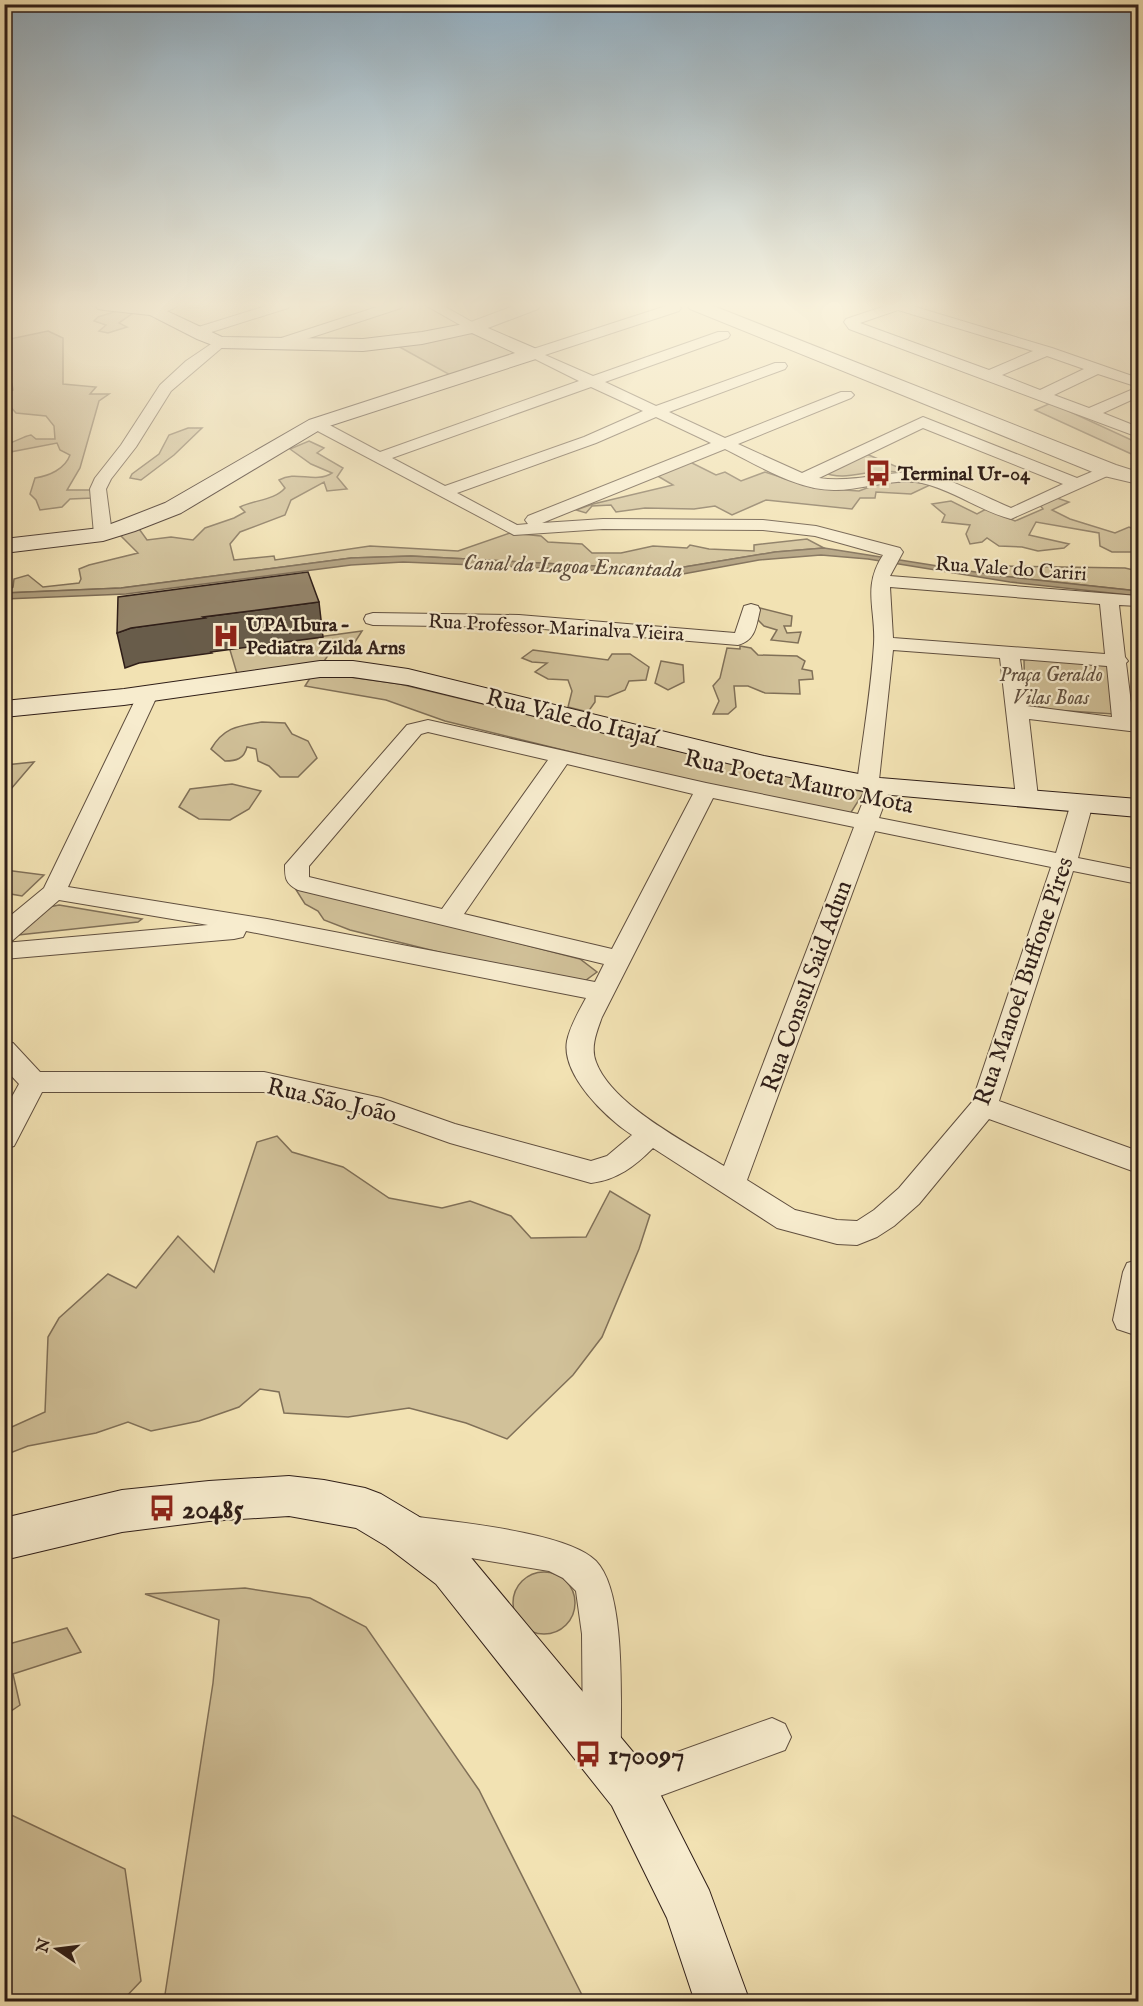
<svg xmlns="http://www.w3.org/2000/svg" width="1143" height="2006" viewBox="0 0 1143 2006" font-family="'IM FELL English',serif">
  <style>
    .green { fill: #d1c199; stroke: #807058; stroke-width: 1.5 }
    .water { fill: #b09f7e; stroke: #7c6b55; stroke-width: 1.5 }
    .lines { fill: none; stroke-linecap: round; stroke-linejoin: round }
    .minor-casing { stroke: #604f3f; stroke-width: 2 }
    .tertiary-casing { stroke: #604f3f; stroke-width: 2 }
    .secondary-casing { stroke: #2f1e18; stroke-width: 2 }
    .minor { fill: #f7ecce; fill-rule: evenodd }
    .tertiary { fill: #f7ecce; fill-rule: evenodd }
    .secondary { fill: #f7ecce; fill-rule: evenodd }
    .shaded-wall { fill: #685c4a; stroke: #2f1e18; stroke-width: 1.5 }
    .building { fill: #948469; stroke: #2f1e18; stroke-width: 1.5 }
    .labels { text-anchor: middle; stroke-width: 4.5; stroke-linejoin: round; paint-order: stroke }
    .far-poi-label { font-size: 20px; font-weight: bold; fill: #2f1e18; stroke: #f7ecce; text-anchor: start }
    .far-street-label { font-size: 20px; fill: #2f1e18; stroke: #f7ecce }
    .far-park-label { font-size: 20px; font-style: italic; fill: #604f3f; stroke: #f7ecce }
    .far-water-label { font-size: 22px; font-style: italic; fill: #5c4b3c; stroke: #f7ecce }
    .street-label { font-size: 24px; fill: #2f1e18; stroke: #f7ecce }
    .near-poi-label { font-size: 28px; font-weight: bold; fill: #2f1e18; stroke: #f7ecce; text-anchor: start }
  </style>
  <rect width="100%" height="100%" fill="#f2e2b3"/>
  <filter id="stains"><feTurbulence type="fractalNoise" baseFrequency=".00333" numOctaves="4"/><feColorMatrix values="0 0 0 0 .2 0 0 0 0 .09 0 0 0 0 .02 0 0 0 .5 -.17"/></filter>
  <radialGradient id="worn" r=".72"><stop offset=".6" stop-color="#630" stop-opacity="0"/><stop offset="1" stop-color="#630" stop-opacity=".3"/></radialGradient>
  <!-- green -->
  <g class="green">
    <polygon points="120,310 136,311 119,323 127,327 108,333 99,331 106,325 94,321 98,317"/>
    <path d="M48 331 63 338V384L96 387 90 394H109L99 401 80 468 67 490H90L93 498 70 499 62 507 40 510 36 500 30 494 35 478C49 476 65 469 70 455L60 450 57 443 5 453V444C15 443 21 437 31 435L36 439H55L54 426 46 416 16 413 8 404H5L4 393 13 390 12 384 5 383V340Z"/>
    <polygon points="465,333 477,334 515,353 452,376 396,345"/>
    <polygon points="1051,403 1138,443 1138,457 1035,410"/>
    <polygon points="188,428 202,428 174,455 141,480 130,478 132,474 159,454 169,435"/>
    <path d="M309 441 324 448 317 453 343 468 337 477 347 489 327 491 324 482 291 500 285 515 240 532 230 544 234 560 274 556 275 560 370 546 458 551 510 533 541 536 548 542 582 544 592 553H621L653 546 687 548 690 545 709 549 754 551V545L807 539 824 548 775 552 678 568 653 569 411 556 351 558 121 588 5 593 13 587 14 579 28 575 43 587 79 583 81 579 79 569 89 565 138 553 118 533 137 526 147 540 171 537 193 540 205 528 234 518 245 512 240 507C254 500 275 500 285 488L279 480C296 470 315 484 332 473L311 464 290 449Z"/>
    <path d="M864 453 907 471C899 473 891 471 883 471 861 472 843 481 822 472Z"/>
    <polygon points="688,461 716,475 725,472 741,481 765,472 814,488 859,491 883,482 917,482 930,485 911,494 876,492 875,498 860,498 852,509 766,500 732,515 715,506 694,509 645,508 616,512 611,505 592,506 586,513 576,510 593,504 673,485 656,475"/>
    <polygon points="1054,497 1069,502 1052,510 1070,519 1115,533 1129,527 1138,531 1138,552 1112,552 1100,546 1099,533 1036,522 1029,535 1069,544 1064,548 1038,551 1022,547 999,546 987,538 982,542 970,544 966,534 970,525 942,522 945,515 932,504 951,501 977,514 986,509 1015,521 1043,509 1039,504"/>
    <polygon points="998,566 1125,568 1138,571 1138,591 1001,576"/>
    <polygon points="756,607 792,616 791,626 784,626 787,633 801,632 798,643 771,640 777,630 764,626 756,618"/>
    <polygon points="362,631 355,642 331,651 320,667 238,677 230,650 229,645 253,646"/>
    <polygon points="740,646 751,648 758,655 797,656 805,661 802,669 812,671 813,679 799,680 800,694 765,693 748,686 734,686 736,707 728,714 713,714 719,701 713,686 720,678 727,648 740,649"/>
    <polygon points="533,650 608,660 612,654 630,654 649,667 646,680 629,681 625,690 608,697 595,696 595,702 588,712 568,707 572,691 568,680 548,679 535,672 547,663 532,662 522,658"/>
    <polygon points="1030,659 1109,666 1114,714 1053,710 1029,704 1025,699 1024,660"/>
    <polygon points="661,661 683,665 684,682 668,690 655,683"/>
    <polygon points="312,675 335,675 400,684 721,761 864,792 850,814 714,787 445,721 386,700 305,686"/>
    <path d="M262 722 285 723 292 734 308 741 317 758 298 777H280L269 766 258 761 256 749 247 747C244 759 236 761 225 761L211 749C224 727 238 726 262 722Z"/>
    <polygon points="34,762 5,796 7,812 5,812 5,765"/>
    <polygon points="232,784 261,791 249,809 230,820 199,819 179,807 190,789"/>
    <polygon points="5,870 44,875 22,896 5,893"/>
    <polygon points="293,885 580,959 597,972 582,983 495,966 350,930 324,920 318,911 305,904"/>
    <polygon points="59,905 142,919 138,922 18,935 49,907"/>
    <polygon points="277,1136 292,1152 343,1167 389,1198 442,1208 470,1201 511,1216 531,1238 586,1237 610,1191 650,1215 639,1249 602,1337 573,1375 507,1439 466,1423 409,1408 348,1417 284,1413 279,1392 260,1389 239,1407 199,1421 151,1431 128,1422 96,1433 28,1446 5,1455 5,1430 45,1412 48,1337 59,1318 108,1274 136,1288 178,1236 214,1272 257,1142"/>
    <circle cx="544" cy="1603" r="31"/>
    <polygon points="245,1588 310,1598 366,1627 479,1790 585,2001 164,2001 213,1683 219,1620 145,1594"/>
    <polygon points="67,1628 81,1652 13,1674 20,1705 5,1715 5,1645"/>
    <polygon points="5,1812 125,1869 141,1981 122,2001 5,2001"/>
  </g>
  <!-- water -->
  <polygon class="water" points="824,548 1001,576 1138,591 1138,596 1010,582 868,559 821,555 759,560 683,574 403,562 351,565 126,594 5,599 4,593 121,588 351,558 411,556 653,569 678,568 775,552"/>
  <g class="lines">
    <!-- minor casing -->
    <g class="minor-casing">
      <g id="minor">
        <path d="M157 305H178C172 311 157 315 149 313L147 310Z"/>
        <polygon points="269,305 290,305 288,308 202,335 197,336 190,332 192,329"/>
        <polygon points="383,305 403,305 401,308 282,347 277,348 270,344 272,341"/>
        <polygon points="425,305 442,305 481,327 474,331 469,330"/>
        <path d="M669 305H679L681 308 679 311 545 355 593 376 718 332H728L730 335 728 338 605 382 656 406 775 363H785L787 366 785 369 669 412 725 438 841 392H851L854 395 851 398 738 444 802 473 923 417 1077 478 1108 465 1116 470 1114 473 1011 519C980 511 953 490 922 483 899 477 860 490 836 490 797 491 758 465 725 449L542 523 603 519 763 520 816 526 900 548 903 552 890 576 1138 596V606L1119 605 1125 657 1128 661 1126 663 1133 719 1138 720V732L1029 719 1038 797 1035 802 1027 804 1019 802 1016 797 1000 658 893 650 879 780 888 781 891 786 879 818 1056 853 1071 803 1074 798 1082 796 1090 798 1093 803 1078 858 1138 870V884L1073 871 999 1101 1138 1151V1173L989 1119 919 1204 894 1226 877 1237 857 1245 837 1244 777 1228 653 1148C635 1166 617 1180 591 1183L450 1143 377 1117 264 1092H42L14 1146 4 1149V1111L19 1084 4 1068V1041L13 1043 40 1072H264L381 1098 455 1124 591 1161 607 1156 632 1135C606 1118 561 1075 567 1041 570 1026 579 1011 586 998L246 931 243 937 234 939 4 959V943L208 925 59 900 13 940 4 942V921L44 888 138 694 141 690H155L158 694 68 887 267 919 595 982 604 964 298 890C285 883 285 878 285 865L407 725 428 720 706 783 858 814 868 789 860 788 857 783C863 737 871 691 874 644 876 609 862 587 883 555L815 536 763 530 603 529 514 535 310 427 308 424 310 421H322L380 452 579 381 525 354 527 351ZM591 387 643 411 584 437 445 486 392 458ZM656 417 711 443 528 516 525 520 528 524 517 525 457 493 596 443ZM923 428 1063 484 1011 508C992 500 938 473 920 472 887 471 852 483 819 478ZM890 587 1100 604 1105 654 893 638ZM1020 659 1107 666 1112 717 1027 706ZM428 732 548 760 442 909 309 877V866L421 734ZM567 764 693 794 612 949 464 914ZM713 798 854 827 724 1166C686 1142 612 1105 596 1062 590 1047 597 1031 602 1017ZM875 831 1051 867 972 1102 899 1188 874 1210 857 1221 837 1220 795 1210 747 1180Z"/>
        <path d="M888 305H909L1052 348 1138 378V397L1103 413 1138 427V437L849 329 844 322 846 319ZM898 310 1033 351 989 370 860 323ZM1047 356 1084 369 1040 390 1002 375ZM1098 374 1138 387 1089 408 1054 395Z"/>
        <polygon points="220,338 225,339 227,342 225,345 171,391 136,447 111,479 106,489 112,534 109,538 97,538 94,534 90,489 95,478 121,445 160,385 186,361"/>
        <path d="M751 604 758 606 760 610C756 626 756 640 738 645L519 627 373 625 366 623 364 619 366 615 373 613 519 615 735 633 744 606Z"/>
        <polygon points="1138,1260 1138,1336 1117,1329 1113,1320 1123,1272 1127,1263"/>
        <path d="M411 1516C454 1522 568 1532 596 1561 627 1593 620 1705 621 1749L616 1763 602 1768 588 1763 583 1749 582 1634 576 1591 563 1578 549 1571 411 1548 399 1543 394 1532 399 1521Z"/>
        <polygon points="772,1718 785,1724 791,1737 785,1750 630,1807 616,1802 611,1788 616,1774"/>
      </g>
    </g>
    <!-- tertiary casing -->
    <g class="tertiary-casing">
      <g id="tertiary">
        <polygon points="516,305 541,305 538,309 480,331 468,331 465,327 468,323"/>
        <polygon points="687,305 711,305 1116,465 1138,472 1138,484 1100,475 690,309"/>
      </g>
    </g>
    <!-- secondary casing -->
    <g class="secondary-casing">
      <g id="secondary">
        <polygon points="95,305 154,305 222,337 363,339 422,332 474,322 539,350 541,354 539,358 323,428 181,513 135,531 103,541 4,553 4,539 100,528 119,521 165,503 309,420 515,353 472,333 422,344 363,351 220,348 197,339 150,315 104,310 98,309"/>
        <polygon points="320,661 353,661 408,669 764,756 880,778 1138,799 1138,817 880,794 764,772 408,685 353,677 320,677 124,705 4,717 4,701 124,689"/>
        <polygon points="289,1476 324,1480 365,1488 381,1494 418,1516 468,1554 648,1770 709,1890 750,2002 695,2002 667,1918 612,1806 436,1584 386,1546 356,1528 289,1516 209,1521 122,1532 4,1560 4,1518 122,1490 209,1481"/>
      </g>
    </g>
    <!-- minor -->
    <use href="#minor" class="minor"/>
    <!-- tertiary -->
    <use href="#tertiary" class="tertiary"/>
    <!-- secondary -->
    <use href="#secondary" class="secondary"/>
  </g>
  <!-- shaded-wall -->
  <polygon class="shaded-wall" points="319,602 323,637 211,652 212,653 139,663 125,668 117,633 131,628 203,617"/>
  <!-- building -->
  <polygon class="building" points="308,572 319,602 203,617 205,618 131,628 117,633 118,597"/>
  <!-- sky -->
  <linearGradient id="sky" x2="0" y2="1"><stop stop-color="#91acbe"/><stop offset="0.52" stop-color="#f9f2dd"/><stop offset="1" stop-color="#f9f2dd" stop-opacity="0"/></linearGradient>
  <rect width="1143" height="586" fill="url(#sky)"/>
  <!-- icons -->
  <defs>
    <g id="bus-bare" transform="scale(2.07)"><path d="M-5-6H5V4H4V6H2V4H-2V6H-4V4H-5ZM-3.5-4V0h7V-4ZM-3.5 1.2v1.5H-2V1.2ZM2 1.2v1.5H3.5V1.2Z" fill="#8f2418" stroke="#f7ecce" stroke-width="2.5" paint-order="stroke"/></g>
    <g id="hospital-bare" transform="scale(2.07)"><path d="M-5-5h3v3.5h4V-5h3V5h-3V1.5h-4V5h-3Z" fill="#8f2418" stroke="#f7ecce" stroke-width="2.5" paint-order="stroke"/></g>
  </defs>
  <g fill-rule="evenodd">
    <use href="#bus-bare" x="878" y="473"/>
    <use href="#hospital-bare" x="226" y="636"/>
    <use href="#bus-bare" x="162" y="1508"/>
    <use href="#bus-bare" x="588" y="1754"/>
  </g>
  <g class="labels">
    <!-- far-poi labels -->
    <g class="far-poi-label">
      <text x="898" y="480">Terminal Ur-04</text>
      <text x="246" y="631">UPA Ibura –<tspan x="246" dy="23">Pediatra Zilda Arns</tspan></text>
    </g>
    <!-- far-street labels -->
    <g class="far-street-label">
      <text transform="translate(1011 568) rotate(4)" y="7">Rua Vale do Cariri</text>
      <text transform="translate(556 627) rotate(3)" y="7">Rua Professor Marinalva Vieira</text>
    </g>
    <!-- far-park labels -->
    <g class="far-park-label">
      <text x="1051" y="681">Praça Geraldo<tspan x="1051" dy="23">Vilas Boas</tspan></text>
    </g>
    <!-- far-water labels -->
    <g class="far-water-label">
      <text transform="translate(573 565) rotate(2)" y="8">Canal da Lagoa Encantada</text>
    </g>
    <!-- street labels -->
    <g class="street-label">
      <text transform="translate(572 717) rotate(14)" y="8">Rua Vale do Itajaí</text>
      <text transform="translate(799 781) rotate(12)" y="8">Rua Poeta Mauro Mota</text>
      <text transform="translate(1023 981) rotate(-71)" y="8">Rua Manoel Buffone Pires</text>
      <text transform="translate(806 986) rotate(-70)" y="8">Rua Consul Said Adun</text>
      <text transform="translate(332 1100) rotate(13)" y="8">Rua São João</text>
    </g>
    <!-- near-poi labels -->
    <g class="near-poi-label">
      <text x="182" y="1518">20485</text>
      <text x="608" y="1764">170097</text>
    </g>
  </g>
  <!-- margin -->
  <rect width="1143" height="2006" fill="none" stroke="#f2e2b3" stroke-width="24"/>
  <rect x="6" y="6" width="1131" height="1994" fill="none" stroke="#2f1e18" stroke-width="3"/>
  <rect x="12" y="12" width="1119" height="1982" fill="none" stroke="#2f1e18" stroke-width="1.5"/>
  <!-- north arrow -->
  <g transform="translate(57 1949) rotate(284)" stroke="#f7ecce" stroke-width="4.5" paint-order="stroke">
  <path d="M0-4.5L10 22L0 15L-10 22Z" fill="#2f1e18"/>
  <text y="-9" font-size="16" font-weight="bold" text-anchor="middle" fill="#2f1e18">N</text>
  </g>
  <rect width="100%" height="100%" filter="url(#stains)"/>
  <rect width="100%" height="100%" fill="url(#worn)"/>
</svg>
